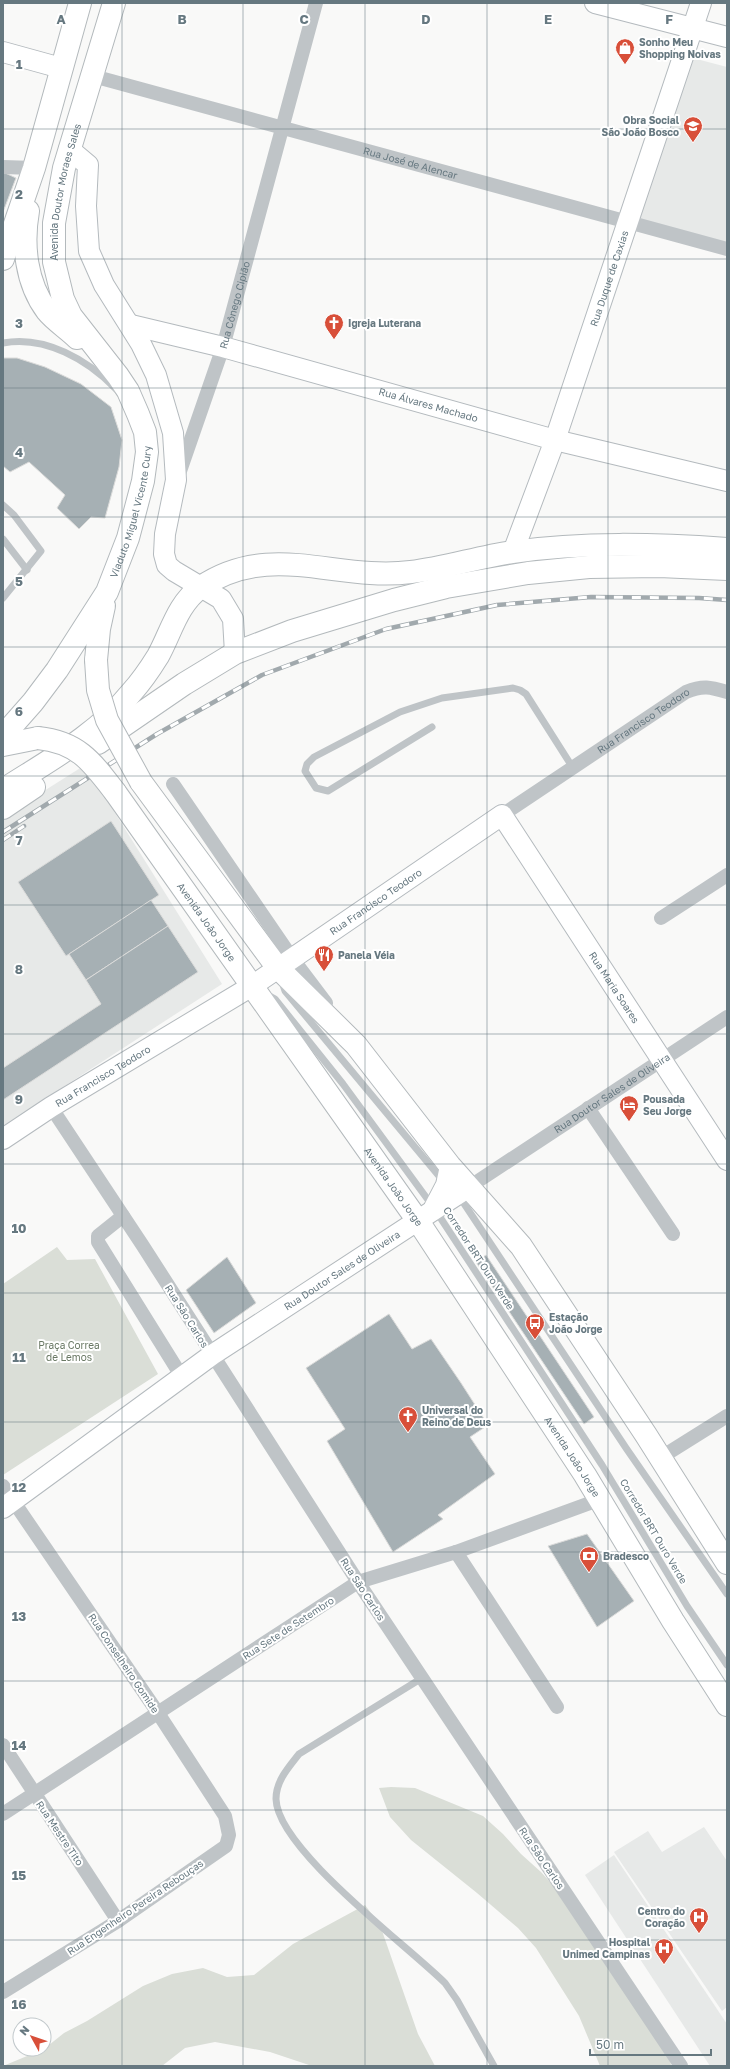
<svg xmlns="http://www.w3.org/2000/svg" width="730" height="2069" viewBox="0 0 730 2069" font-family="'Golos Text',sans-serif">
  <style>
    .built { fill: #e7e9e8 }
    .green { fill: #daded7 }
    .building { fill: #a6b0b4; stroke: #dbdbda }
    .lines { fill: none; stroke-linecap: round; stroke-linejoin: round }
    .secondary-casing { stroke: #b4babe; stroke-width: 22 }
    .primary-casing { stroke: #b3b9bc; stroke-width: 24 }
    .lane { stroke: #bfc4c7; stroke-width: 7 }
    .street { stroke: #bfc4c7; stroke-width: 14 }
    .secondary { stroke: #fff; stroke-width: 20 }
    .primary { stroke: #fff; stroke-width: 22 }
    .rail-casing { stroke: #a1a9ad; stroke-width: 4.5 }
    .rail { stroke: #fff; stroke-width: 3; stroke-dasharray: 9; stroke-linecap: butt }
    .primary-bridge-casing { stroke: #b3b9bc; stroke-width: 24; stroke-linecap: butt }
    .primary-bridge { stroke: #fff; stroke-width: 22 }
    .grid { fill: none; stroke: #667880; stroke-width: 1; stroke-opacity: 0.55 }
    .labels { text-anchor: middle; stroke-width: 4; stroke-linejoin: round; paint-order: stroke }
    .poi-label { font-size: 10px; font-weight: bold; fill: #667880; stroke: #fff; text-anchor: start }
    .street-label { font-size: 10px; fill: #667880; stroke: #fff }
    .park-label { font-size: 10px; fill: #6a7965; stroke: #fff }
    .grid-label { font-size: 13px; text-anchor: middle; font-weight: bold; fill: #667880; stroke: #fff; stroke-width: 4; stroke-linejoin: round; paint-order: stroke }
  </style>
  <rect width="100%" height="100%" fill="#f9f9f8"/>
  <!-- built -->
  <g class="built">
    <polygon points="689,57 727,67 727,245 634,219"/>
    <polygon points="85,765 222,984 3,1126 3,817"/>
    <polygon points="704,1827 727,1861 727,2007 722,2011 614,1852 648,1831 662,1852"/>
    <polygon points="614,1855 727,2024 727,2066 710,2066 585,1875"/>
  </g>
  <!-- green -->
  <g class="green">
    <polygon points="57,1247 67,1260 95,1259 158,1374 3,1475 3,1284"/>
    <polygon points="391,1787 415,1788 483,1816 503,1834 521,1854 541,1872 580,1915 669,2053 671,2066 600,2066 579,2016 536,1948 518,1928 477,1893 411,1840 390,1817 379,1788"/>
    <polygon points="365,1905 380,1925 418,2034 435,2066 312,2066 270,2052 215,2042 185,2048 162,2066 3,2066 44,2049 64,2033 87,2021 143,1986 172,1974 203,1968 227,1977 254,1975 293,1944"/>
  </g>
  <!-- building -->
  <g class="building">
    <polygon points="3,172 16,178 3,212"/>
    <polygon points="3,358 17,358 45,367 81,384 111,407 122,440 119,467 105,518 91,517 79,529 57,508 65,495 29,462 10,472 3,466"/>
    <polygon points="111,821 159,895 66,956 18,882"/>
    <polygon points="151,900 168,926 86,980 69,954"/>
    <polygon points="168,926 198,972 3,1100 3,1068 101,1004 86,980"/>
    <polygon points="486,1255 594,1417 584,1424 476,1262"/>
    <polygon points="227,1257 256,1303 214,1333 186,1290"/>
    <polygon points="389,1314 412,1349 431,1339 461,1383 488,1425 470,1437 495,1474 438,1515 443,1519 393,1552 327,1441 345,1429 306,1368"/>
    <polygon points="587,1534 634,1601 597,1627 548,1546"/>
  </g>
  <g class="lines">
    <!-- secondary casing -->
    <g class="secondary-casing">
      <g id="secondary">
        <polyline points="595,3 727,37"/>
        <polyline points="3,52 61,68"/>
        <polyline points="69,149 88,165 86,206 89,251 104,285 141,344 156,375 173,433 176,480 165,534 164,554 167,565 174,571 221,599 233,619 235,653"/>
        <path id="s5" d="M131 325 223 347 555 440 727 481"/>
        <path id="s6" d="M513 552 555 440 701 3"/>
        <path id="s7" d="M3 1139 51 1107 252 986 502 815 727 1160"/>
        <polyline points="434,1208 446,1185 450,1166"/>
        <path id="s8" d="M3 1508 212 1355 469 1187"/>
      </g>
    </g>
    <!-- primary casing -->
    <g class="primary-casing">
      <g id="primary">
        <path d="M28 211C22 245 26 283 47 311 55 321 68 329 77 338"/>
        <polyline points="3,259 34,168 80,3"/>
        <polyline points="96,660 99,629 104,606"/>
        <path id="s9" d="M3 736 33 702 57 670 107 592 128 538 143 481 147 452 145 432 138 414 128 391 118 376 71 316 63 299 54 262V223L64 168 114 3"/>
        <polyline points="98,743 184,684 235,653 292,631 394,600 446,587 528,573 589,567 659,566 727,569"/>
        <polyline points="3,745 38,738"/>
        <polyline points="141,782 277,967 356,1045 450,1166 521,1246 646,1435 727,1563"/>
        <path d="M3 790C48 761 97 735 131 693 141 682 150 669 158 656 171 633 177 604 201 587 271 540 337 582 411 572 445 568 478 557 512 552 583 542 656 544 727 549"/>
        <path id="s10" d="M115 792 418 1221 585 1475 673 1621 727 1705"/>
        <polyline points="3,808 34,787"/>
      </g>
    </g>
    <!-- lane -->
    <g class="lane">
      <path d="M3 343C45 335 88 360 116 389"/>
      <polyline points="3,505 14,515 41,551 3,598"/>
      <polyline points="3,539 27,570"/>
      <polyline points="432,727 328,791 316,788 305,771 307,764 314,757 400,712 442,698 513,688 520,690 526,694 573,768"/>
      <polyline points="282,982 285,991 444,1182"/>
      <polyline points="266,994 275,999 343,1084 434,1208 602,1465 687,1606 727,1665"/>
      <polyline points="459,1196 626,1448 727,1594"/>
      <path d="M422 1678 299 1754C288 1768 276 1781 276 1799 277 1849 408 1946 445 1983L457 2000 494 2066"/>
    </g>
    <!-- street -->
    <g class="street">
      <path id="s1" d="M93 76 727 249"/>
      <polyline points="3,167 34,168"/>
      <path id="s2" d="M179 474 223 347 316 3"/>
      <polyline points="173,784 292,958 326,1003"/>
      <path id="s3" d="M502 815 686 692C703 685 710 687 727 692"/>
      <polyline points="661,918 727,875"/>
      <polyline points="51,1107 143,1246 358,1582 681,2066"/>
      <polyline points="588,1108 673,1234"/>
      <path id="s4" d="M469 1187 727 1017"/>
      <polyline points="123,1216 98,1236 98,1242 182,1377"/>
      <polyline points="660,1458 727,1416"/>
      <polyline points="3,1486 158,1713 225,1816 229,1835 226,1846 118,1921 3,1992"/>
      <polyline points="456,1552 557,1707"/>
      <polyline points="3,1745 118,1921"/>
      <polyline points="3,1814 358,1582 456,1552 601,1499"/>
    </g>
    <!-- secondary -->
    <use href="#secondary" class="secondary"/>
    <!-- primary -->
    <use href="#primary" class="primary"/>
    <!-- rail casing -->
    <g class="rail-casing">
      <g id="rail">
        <polyline points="3,832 157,734 262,675 386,629 497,605 591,597 699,598 727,600"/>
        <polyline points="3,840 24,826"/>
      </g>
    </g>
    <!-- rail -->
    <use href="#rail" class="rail"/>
    <!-- primary-bridge casing -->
    <g class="primary-bridge-casing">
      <g id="primary-bridge">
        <polyline points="96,660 98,690 107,720 141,782"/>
        <path d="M38 738C78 742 92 762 115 792"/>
      </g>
    </g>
    <!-- primary-bridge -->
    <use href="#primary-bridge" class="primary-bridge"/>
  </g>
  <!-- grid -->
  <path class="grid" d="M122 3V2066M243 3V2066M365 3V2066M487 3V2066M608 3V2066M3 129H727M3 259H727M3 388H727M3 517H727M3 647H727M3 776H727M3 905H727M3 1034H727M3 1164H727M3 1293H727M3 1422H727M3 1552H727M3 1681H727M3 1810H727M3 1940H727"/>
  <!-- icons -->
  <defs>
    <g id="shop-pin" transform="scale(1)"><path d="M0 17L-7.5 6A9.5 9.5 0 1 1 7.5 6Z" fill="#d84f39" stroke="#fff"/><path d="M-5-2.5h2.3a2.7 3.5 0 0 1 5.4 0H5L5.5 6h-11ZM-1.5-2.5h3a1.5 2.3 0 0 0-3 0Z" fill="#fff"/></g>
    <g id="school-pin" transform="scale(1)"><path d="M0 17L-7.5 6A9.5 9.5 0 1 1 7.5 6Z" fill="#d84f39" stroke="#fff"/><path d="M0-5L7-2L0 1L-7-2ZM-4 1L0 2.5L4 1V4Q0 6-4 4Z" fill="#fff"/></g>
    <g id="church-pin" transform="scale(1)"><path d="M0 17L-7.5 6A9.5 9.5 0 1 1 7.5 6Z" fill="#d84f39" stroke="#fff"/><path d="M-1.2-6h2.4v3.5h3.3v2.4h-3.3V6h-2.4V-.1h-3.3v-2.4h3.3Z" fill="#fff"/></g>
    <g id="restaurant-pin" transform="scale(1)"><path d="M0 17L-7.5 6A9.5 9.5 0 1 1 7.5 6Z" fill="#d84f39" stroke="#fff"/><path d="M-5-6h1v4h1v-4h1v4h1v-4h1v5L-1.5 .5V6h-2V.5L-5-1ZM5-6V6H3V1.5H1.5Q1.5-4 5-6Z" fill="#fff"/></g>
    <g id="hotel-pin" transform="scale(1)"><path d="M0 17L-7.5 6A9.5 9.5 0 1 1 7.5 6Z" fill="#d84f39" stroke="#fff"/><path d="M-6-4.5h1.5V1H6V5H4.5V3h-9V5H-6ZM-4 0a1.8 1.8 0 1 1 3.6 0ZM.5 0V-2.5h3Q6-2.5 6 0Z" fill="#fff"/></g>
    <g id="bus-pin" transform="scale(1)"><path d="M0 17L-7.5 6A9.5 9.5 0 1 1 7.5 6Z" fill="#d84f39" stroke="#fff"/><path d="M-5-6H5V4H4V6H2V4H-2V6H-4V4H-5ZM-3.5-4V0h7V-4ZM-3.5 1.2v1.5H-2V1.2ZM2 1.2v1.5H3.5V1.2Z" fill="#fff"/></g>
    <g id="bank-pin" transform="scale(1)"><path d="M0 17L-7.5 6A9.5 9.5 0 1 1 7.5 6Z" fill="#d84f39" stroke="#fff"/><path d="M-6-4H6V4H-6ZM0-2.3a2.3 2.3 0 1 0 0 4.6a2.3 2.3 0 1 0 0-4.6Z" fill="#fff"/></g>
    <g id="hospital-pin" transform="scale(1)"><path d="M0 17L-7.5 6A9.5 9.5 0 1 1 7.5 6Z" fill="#d84f39" stroke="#fff"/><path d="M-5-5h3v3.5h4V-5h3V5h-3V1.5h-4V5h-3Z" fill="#fff"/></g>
  </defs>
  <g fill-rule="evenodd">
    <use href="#shop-pin" x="625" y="48"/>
    <use href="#school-pin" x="693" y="126"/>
    <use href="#church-pin" x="334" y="323"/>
    <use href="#restaurant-pin" x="324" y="955"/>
    <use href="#hotel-pin" x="629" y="1105"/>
    <use href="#bus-pin" x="535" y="1323"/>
    <use href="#church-pin" x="408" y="1416"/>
    <use href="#bank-pin" x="589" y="1556"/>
    <use href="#hospital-pin" x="699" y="1917"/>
    <use href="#hospital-pin" x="664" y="1948"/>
  </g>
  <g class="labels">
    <!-- poi labels -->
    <g class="poi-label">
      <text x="639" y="46">Sonho Meu<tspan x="639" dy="12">Shopping Noivas</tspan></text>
      <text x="679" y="124" text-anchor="end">Obra Social<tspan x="679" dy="12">São João Bosco</tspan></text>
      <text x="348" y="327">Igreja Luterana</text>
      <text x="338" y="959">Panela Véia</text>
      <text x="643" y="1103">Pousada<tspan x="643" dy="12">Seu Jorge</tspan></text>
      <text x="549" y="1321">Estação<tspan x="549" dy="12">João Jorge</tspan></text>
      <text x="422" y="1414">Universal do<tspan x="422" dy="12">Reino de Deus</tspan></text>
      <text x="603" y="1560">Bradesco</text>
      <text x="685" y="1915" text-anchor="end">Centro do<tspan x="685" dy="12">Coração</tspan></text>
      <text x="650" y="1946" text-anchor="end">Hospital<tspan x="650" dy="12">Unimed Campinas</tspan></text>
    </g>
    <!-- street labels -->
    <g class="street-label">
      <text dy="4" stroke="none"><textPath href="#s1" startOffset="329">Rua José de Alencar</textPath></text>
      <text dy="4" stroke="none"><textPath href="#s9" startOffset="611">Avenida Doutor Moraes Sales</textPath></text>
      <text dy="4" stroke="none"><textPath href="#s6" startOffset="290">Rua Duque de Caxias</textPath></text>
      <text dy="4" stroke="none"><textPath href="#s2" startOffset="178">Rua Cônego Cipião</textPath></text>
      <text dy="4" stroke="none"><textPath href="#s5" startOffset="308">Rua Álvares Machado</textPath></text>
      <text dy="4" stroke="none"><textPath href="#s9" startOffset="262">Viaduto Miguel Vicente Cury</textPath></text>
      <text dy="4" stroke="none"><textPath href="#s3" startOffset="170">Rua Francisco Teodoro</textPath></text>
      <text dy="4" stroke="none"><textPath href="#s7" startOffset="442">Rua Francisco Teodoro</textPath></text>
      <text dy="4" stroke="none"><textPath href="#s10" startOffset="159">Avenida João Jorge</textPath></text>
      <text dy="4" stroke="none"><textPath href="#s7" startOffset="801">Rua Maria Soares</textPath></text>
      <text dy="4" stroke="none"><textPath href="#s7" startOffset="118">Rua Francisco Teodoro</textPath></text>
      <text dy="4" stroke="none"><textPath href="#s4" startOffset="171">Rua Doutor Sales de Oliveira</textPath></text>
      <text dy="4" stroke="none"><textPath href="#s10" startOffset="483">Avenida João Jorge</textPath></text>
      <text transform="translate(479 1258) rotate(57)" y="4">Corredor BRT Ouro Verde</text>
      <text dy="4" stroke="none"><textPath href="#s8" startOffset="414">Rua Doutor Sales de Oliveira</textPath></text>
      <text transform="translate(187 1316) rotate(58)" y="4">Rua São Carlos</text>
      <text dy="4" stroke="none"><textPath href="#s10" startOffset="807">Avenida João Jorge</textPath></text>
      <text transform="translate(654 1531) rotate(59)" y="4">Corredor BRT Ouro Verde</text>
      <text transform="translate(363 1589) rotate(57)" y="4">Rua São Carlos</text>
      <text transform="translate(288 1628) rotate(-33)" y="4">Rua Sete de Setembro</text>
      <text transform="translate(124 1663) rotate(56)" y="4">Rua Conselheiro Gomide</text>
      <text transform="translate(60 1833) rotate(56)" y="4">Rua Mestre Tito</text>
      <text transform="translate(542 1858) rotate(56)" y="4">Rua São Carlos</text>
      <text transform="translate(135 1907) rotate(-34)" y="4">Rua Engenheiro Pereira Rebouças</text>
    </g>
    <!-- park labels -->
    <g class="park-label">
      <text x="69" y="1349">Praça Correa<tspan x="69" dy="12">de Lemos</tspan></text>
    </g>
  </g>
  <g class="grid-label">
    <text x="61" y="24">A</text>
    <text x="182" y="24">B</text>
    <text x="304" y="24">C</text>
    <text x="426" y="24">D</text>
    <text x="548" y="24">E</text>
    <text x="669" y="24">F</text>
    <text x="19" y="69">1</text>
    <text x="19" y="199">2</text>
    <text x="19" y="328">3</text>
    <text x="19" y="457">4</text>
    <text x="19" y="586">5</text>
    <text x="19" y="716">6</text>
    <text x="19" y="845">7</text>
    <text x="19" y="974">8</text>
    <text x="19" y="1104">9</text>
    <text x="19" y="1233">10</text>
    <text x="19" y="1362">11</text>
    <text x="19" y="1492">12</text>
    <text x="19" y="1621">13</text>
    <text x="19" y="1750">14</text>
    <text x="19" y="1880">15</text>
    <text x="19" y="2009">16</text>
  </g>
  <!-- border -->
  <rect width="730" height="2069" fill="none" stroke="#667880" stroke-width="8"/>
  <!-- north arrow -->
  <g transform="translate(32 2037) rotate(310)"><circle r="19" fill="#ffffff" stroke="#c2c9cc"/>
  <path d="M0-3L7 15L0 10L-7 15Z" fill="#d84f39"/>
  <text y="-6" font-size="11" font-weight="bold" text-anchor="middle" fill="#667880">N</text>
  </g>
  <!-- scale -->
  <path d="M590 2049v6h121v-6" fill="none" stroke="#667880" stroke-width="2"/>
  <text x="596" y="2049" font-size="12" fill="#667880" stroke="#ffffff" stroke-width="3" paint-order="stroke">50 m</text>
</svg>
